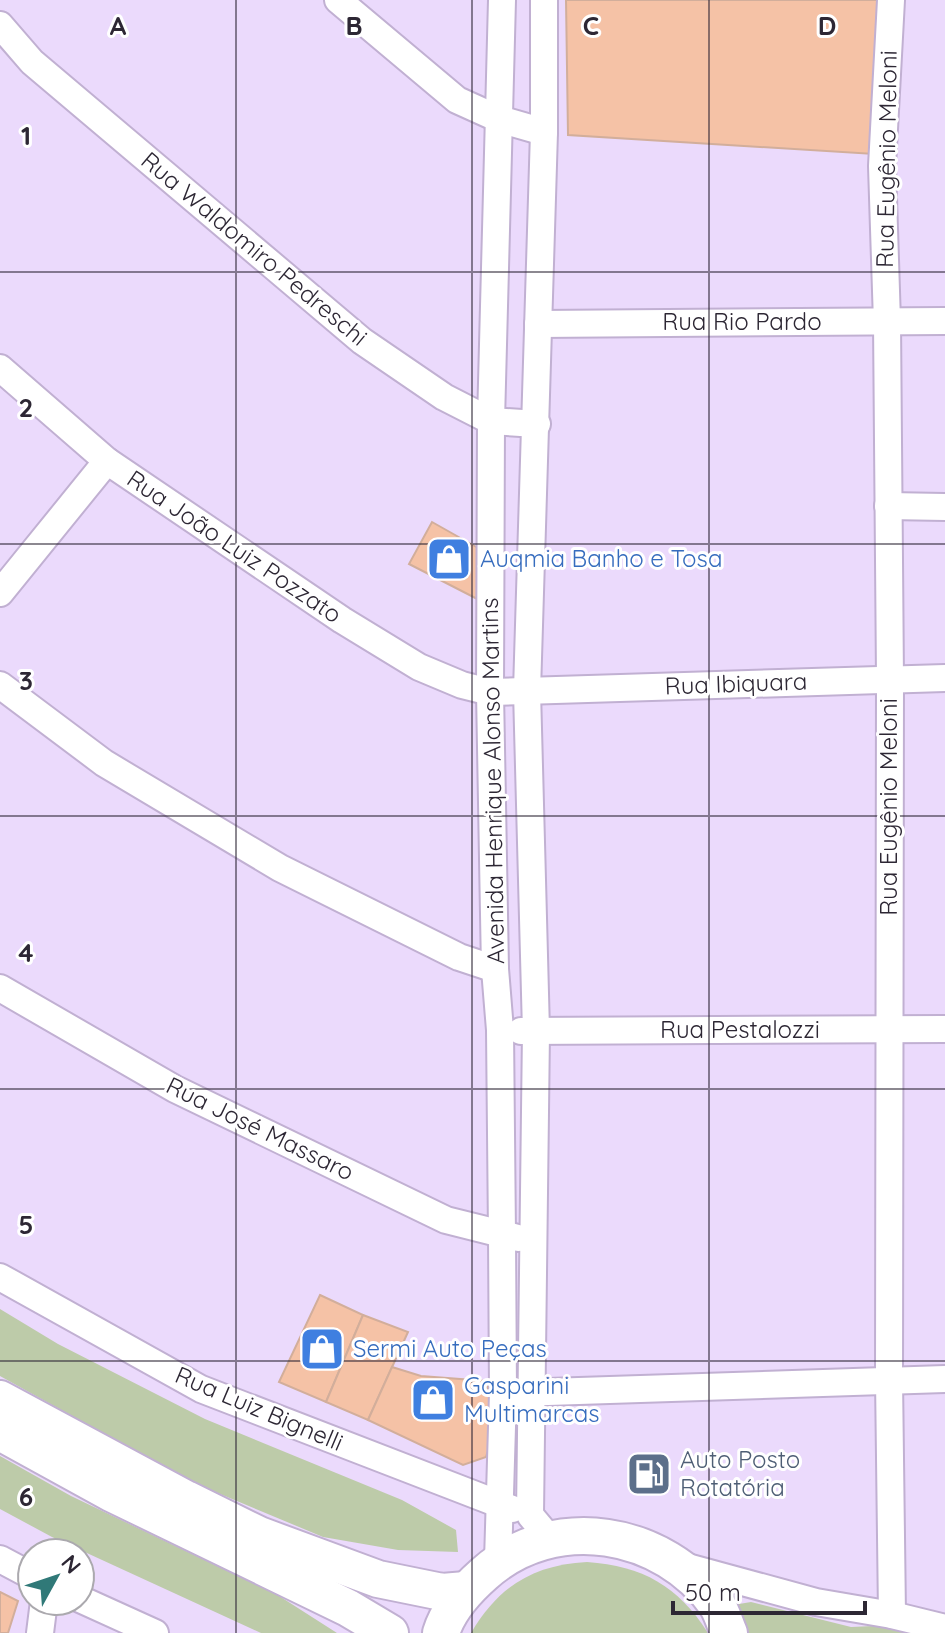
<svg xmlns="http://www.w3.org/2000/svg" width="945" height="1633" viewBox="0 0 945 1633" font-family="Quicksand,sans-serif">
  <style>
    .green { fill: #bdcba9 }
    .building { fill: #f5c2a6; stroke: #d2ae9b; stroke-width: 2 }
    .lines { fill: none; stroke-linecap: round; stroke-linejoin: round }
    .minor-casing { stroke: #c1b0d2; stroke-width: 30 }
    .secondary-casing { stroke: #c1b0d2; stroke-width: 40 }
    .minor { stroke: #fff; stroke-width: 26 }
    .secondary { stroke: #fff; stroke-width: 36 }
    .grid { fill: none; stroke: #2d2734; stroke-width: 2; stroke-opacity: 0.55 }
    .labels { text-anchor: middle; stroke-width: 6; stroke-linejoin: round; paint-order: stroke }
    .street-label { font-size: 24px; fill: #2d2734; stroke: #fff }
    .shop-label { font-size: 24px; fill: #366cbe; stroke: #fff; text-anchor: start }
    .service-label { font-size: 24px; fill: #4e5e75; stroke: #fff; text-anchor: start }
    .grid-label { font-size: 26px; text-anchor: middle; font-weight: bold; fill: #2d2734; stroke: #fff; stroke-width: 6; stroke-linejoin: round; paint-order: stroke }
  </style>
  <rect width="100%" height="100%" fill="#ebdafc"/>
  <!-- green -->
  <g class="green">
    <polygon points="0,1309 58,1344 205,1419 402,1500 456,1530 458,1552 398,1550 323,1537 189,1481 0,1376"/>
    <polygon points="0,1456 71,1496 276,1594 337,1633 261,1633 52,1537 0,1509"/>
    <path d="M587 1562C643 1566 678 1586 708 1633H471C499 1586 533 1565 587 1562Z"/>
    <polygon points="751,1602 851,1627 896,1625 928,1633 746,1633 735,1616 739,1604"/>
  </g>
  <!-- building -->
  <g class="building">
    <polygon points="566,0 880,0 874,154 568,135"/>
    <polygon points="432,522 487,553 489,605 409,564"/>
    <polygon points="320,1295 363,1315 326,1402 279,1382"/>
    <polygon points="363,1315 408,1332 368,1420 326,1402"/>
    <polygon points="392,1367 421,1376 486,1381 495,1428 486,1457 463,1465 368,1420"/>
    <polygon points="0,1592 18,1601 8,1633 0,1633"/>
  </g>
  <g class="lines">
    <!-- minor casing -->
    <g class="minor-casing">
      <g id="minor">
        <polyline points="338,0 457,100 499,119 544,132"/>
        <polyline points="544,0 544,132 527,691 536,1031 530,1515 550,1539"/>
        <polyline points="891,0 882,166 887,322 890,679 889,1379 892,1615"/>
        <polyline points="0,25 32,62 362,341 444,397 491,421 537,424"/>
        <polyline points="538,324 945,321"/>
        <polyline points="0,368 107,461 342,620 419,667 462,685 490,692 945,678"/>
        <polyline points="888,506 945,507"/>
        <polyline points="0,593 107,461"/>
        <polyline points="0,685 104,763 280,868 459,957 495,969"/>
        <polyline points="0,988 175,1089 446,1220 518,1238"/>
        <polyline points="521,1031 945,1029"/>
        <polyline points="0,1277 201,1389 512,1509"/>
        <polyline points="517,1393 945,1379"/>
        <polyline points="0,1559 32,1576"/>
        <polyline points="498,1561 503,1393 502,1236 500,1030 495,969 490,692 491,421 502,0"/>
        <polyline points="680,1565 816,1602 892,1615 945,1628"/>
        <polyline points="80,1599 155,1633"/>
        <polyline points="40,1633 44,1601"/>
      </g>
    </g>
    <!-- secondary casing -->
    <g class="secondary-casing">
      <g id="secondary">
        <polyline points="0,1399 186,1499 259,1535 378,1579 442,1592 466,1590"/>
        <polyline points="0,1432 111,1493 348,1608 390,1633"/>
        <path d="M441 1633C448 1610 467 1589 484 1574 554 1511 664 1530 717 1605 722 1613 725 1624 729 1633"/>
      </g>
    </g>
    <!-- minor -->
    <use href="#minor" class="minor"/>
    <!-- secondary -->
    <use href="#secondary" class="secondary"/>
  </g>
  <!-- grid -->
  <path class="grid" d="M236 0V1633M472 0V1633M709 0V1633M0 272H945M0 544H945M0 816H945M0 1089H945M0 1361H945"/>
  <!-- icons -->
  <defs>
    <g id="shop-square" transform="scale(2.3)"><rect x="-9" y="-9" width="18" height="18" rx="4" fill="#3f7fe0" stroke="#fff"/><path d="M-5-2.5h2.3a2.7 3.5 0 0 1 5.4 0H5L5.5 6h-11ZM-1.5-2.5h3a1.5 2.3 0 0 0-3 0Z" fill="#fff"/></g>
    <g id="fuel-square" transform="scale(2.3)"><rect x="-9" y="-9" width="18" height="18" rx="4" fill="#5c6f8a" stroke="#fff"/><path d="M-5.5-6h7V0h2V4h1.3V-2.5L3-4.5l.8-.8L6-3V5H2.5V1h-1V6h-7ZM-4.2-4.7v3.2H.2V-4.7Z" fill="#fff"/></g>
  </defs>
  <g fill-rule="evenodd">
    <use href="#shop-square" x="449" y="559"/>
    <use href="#shop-square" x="322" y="1349"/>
    <use href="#shop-square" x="433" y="1400"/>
    <use href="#fuel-square" x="649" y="1474"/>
  </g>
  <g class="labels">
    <!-- street labels -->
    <g class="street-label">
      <text transform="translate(887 159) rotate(-89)" y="8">Rua Eugênio Meloni</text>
      <text transform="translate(254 249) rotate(40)" y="8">Rua Waldomiro Pedreschi</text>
      <text x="742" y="330">Rua Rio Pardo</text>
      <text transform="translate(234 547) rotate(34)" y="8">Rua João Luiz Pozzato</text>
      <text transform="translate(736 684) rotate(-2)" y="8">Rua Ibiquara</text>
      <text transform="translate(493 781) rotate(-91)" y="8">Avenida Henrique Alonso Martins</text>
      <text transform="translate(889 807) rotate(-90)" y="8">Rua Eugênio Meloni</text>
      <text x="740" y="1038">Rua Pestalozzi</text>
      <text transform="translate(260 1129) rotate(26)" y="8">Rua José Massaro</text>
      <text transform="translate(259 1409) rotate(23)" y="8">Rua Luiz Bignelli</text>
    </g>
    <!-- shop labels -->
    <g class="shop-label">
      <text x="480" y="567">Auqmia Banho e Tosa</text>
      <text x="353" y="1357">Sermi Auto Peças</text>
      <text x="464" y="1394">Gasparini<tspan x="464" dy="28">Multimarcas</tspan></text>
    </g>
    <!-- service labels -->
    <g class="service-label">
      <text x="680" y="1468">Auto Posto<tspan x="680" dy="28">Rotatória</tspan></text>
    </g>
  </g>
  <g class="grid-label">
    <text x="118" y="35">A</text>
    <text x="354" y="35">B</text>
    <text x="591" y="35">C</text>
    <text x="827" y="35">D</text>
    <text x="26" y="145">1</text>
    <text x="26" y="417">2</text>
    <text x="26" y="690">3</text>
    <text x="26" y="962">4</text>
    <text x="26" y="1234">5</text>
    <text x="26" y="1506">6</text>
  </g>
  <!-- north arrow -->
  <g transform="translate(56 1577) rotate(50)"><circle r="38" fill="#ffffff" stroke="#aba9ae" stroke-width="2"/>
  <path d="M0-6L14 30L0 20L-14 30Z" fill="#307978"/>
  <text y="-12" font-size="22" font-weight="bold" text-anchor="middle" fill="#2d2734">N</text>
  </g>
  <!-- scale -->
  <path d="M673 1601v12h192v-12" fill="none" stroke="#2d2734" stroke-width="4"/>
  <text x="685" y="1601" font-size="24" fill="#2d2734" stroke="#ffffff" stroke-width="6" paint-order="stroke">50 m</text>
</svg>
